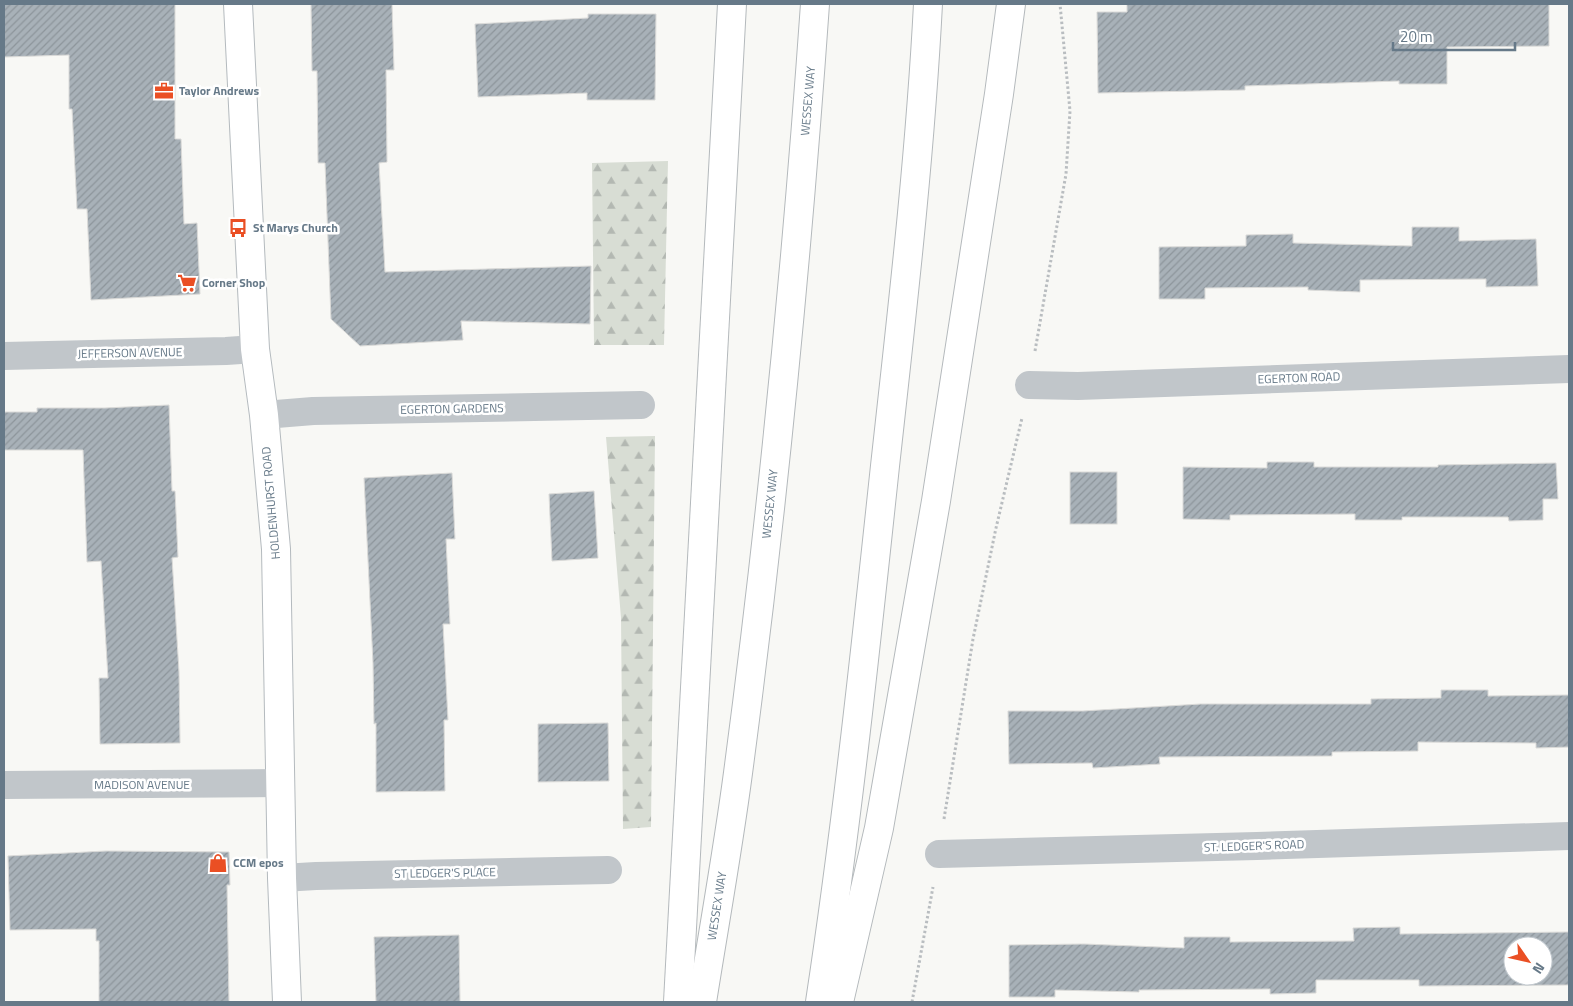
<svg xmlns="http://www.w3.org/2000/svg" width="1573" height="1006" viewBox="0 0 1573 1006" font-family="'Titillium Web',sans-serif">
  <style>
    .forest { fill: url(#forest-firs) }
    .building { fill: url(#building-hatch); stroke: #dadad8; fill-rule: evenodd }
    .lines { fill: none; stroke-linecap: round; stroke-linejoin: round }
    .primary-casing { stroke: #b4babe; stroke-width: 30 }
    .highway-casing { stroke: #b4b9bc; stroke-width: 30 }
    .path { stroke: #b9bdc0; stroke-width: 3; stroke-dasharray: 2.5 2.5; stroke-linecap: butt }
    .street { stroke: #c1c6ca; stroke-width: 28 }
    .primary { stroke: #fff; stroke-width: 28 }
    .highway { stroke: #fff; stroke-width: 28 }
    .labels { text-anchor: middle; stroke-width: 5; stroke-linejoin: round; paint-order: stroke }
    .poi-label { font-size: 12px; font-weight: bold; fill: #667988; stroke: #fff; text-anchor: start }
    .street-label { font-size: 12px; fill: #667988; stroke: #fff }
  </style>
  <defs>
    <pattern id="forest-firs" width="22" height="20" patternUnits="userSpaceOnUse" patternTransform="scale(1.25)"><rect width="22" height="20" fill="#d8ddd4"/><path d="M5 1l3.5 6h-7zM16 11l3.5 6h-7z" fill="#b3b8b2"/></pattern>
    <pattern id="building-hatch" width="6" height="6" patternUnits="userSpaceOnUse" patternTransform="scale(1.25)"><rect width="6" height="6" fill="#a8b1b8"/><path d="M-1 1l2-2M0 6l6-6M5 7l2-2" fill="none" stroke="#8d959b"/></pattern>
  </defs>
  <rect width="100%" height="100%" fill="#f8f8f5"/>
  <!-- forest -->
  <g class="forest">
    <polygon points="668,161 664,345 594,345 592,163"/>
    <polygon points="655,436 651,827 623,829 621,618 606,437"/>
  </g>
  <!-- building -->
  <g class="building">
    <polygon points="4,4 175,4 175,139 181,139 184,224 197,223 200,294 91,300 87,209 77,209 72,109 69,109 69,55 4,57"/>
    <polygon points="311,4 392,4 394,70 386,70 387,162 379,163 385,272 591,266 590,324 461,321 463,340 360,346 331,319 325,163 318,163 317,71 312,71"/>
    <polygon points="1127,4 1549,4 1549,46 1447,47 1447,84 1399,84 1399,81 1245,86 1245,90 1098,93 1097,12 1127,12"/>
    <polygon points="588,14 656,14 655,100 587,100 587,93 478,97 475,24 588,18"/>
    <polygon points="1412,227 1459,227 1459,241 1536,239 1538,286 1486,287 1486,279 1360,280 1360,292 1308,290 1308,287 1205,288 1205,299 1159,299 1159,247 1246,246 1246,235 1293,234 1293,243 1412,246"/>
    <polygon points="169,405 172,491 175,491 178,557 172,558 179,672 180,743 100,744 99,678 108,678 101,561 87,562 83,450 4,450 4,412 37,412 37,408 105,408"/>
    <polygon points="1267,462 1314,462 1314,467 1438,467 1438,465 1556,463 1558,499 1543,499 1543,520 1509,521 1508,517 1402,517 1402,520 1355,520 1355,514 1230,515 1230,520 1183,519 1183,467 1267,468"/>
    <rect x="1070" y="472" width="47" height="52"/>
    <polygon points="452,473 455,539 446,539 450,624 443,624 448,720 444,720 445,791 376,792 376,723 374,724 373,663 364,478"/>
    <polygon points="594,491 598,558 552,561 549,494"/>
    <polygon points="1441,690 1488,690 1488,696 1569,695 1569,747 1536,748 1536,743 1418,742 1418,751 1332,752 1332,756 1159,757 1160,764 1093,768 1092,763 1009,764 1008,711 1083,711 1201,704 1371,704 1371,699 1441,698"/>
    <polygon points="608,723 609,781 538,782 538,724"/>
    <polygon points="106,851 229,852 230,885 227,885 229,1002 99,1002 99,941 96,941 96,929 10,930 8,856"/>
    <path d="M1400 927V934L1569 932V985L1419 986V980H1316V993L1270 994V989L1139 990V992L1055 990V997H1009V945L1084 944 1184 948V937H1230V942L1354 941 1353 928ZM1513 946H1543V976H1513Z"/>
    <polygon points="459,935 460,1002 376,1002 374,937"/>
  </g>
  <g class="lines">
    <!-- primary casing -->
    <g class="primary-casing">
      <polyline id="primary" points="238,4 255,349 264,415 276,549 282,878 287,1002"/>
    </g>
    <!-- highway casing -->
    <g class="highway-casing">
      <g id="highway">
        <polyline points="678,1002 732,4"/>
        <path d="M702 1002C714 926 728 849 738 773 772 517 797 261 815 4"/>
        <path d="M820 1002C847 824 866 645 885 466 902 312 920 158 928 4"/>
        <polyline points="839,1002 879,828 936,501 999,94 1011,4"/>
      </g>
    </g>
    <!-- path -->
    <g class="path">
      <polyline points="1035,351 1066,174 1070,111 1060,4"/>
      <polyline points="944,819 973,639 996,528 1022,418"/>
      <polyline points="912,1002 933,887"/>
    </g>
    <!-- street -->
    <g class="street">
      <polyline points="4,356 226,351 255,349"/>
      <polyline points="1029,385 1078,386 1569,369"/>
      <polyline points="264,415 313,411 641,405"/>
      <polyline points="4,785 280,783"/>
      <polyline points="939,854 1257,846 1569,836"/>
      <polyline points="282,878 316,876 608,870"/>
    </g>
    <!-- primary -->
    <use href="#primary" class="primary"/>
    <!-- highway -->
    <use href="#highway" class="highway"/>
  </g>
  <!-- icons -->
  <defs>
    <g id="office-bare" transform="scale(1.5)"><path d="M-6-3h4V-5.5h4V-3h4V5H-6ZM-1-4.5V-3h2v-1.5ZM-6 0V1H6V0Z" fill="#ea4f24" stroke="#fff" stroke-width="2.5" paint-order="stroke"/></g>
    <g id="bus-bare" transform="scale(1.5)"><path d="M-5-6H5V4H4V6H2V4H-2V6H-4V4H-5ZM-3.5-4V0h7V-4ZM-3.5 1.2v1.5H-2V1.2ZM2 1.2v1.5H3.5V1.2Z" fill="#ea4f24" stroke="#fff" stroke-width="2.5" paint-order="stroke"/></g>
    <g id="supermarket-bare" transform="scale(1.5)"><path d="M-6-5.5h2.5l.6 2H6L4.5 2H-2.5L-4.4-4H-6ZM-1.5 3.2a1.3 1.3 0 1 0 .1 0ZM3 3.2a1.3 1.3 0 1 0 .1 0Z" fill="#ea4f24" stroke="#fff" stroke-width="2.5" paint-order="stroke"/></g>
    <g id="shop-bare" transform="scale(1.5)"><path d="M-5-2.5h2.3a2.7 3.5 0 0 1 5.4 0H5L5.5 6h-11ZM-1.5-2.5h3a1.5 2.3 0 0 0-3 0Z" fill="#ea4f24" stroke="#fff" stroke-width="2.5" paint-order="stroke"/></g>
  </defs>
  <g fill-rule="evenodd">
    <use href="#office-bare" x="164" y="91"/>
    <use href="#bus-bare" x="238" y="228"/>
    <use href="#supermarket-bare" x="187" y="283"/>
    <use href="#shop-bare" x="218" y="863"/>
  </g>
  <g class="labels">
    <!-- poi labels -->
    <g class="poi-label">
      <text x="179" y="95">Taylor Andrews</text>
      <text x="253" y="232">St Marys Church</text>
      <text x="202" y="287">Corner Shop</text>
      <text x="233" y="867">CCM epos</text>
    </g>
    <!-- street labels -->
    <g class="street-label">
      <text transform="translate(808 101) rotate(-85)" y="4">WESSEX WAY</text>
      <text transform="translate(130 353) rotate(-1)" y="4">JEFFERSON AVENUE</text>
      <text transform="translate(1299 378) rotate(-2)" y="4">EGERTON ROAD</text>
      <text transform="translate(452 409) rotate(-1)" y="4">EGERTON GARDENS</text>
      <text transform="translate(271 503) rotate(-95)" y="4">HOLDENHURST ROAD</text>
      <text transform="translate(770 504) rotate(-84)" y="4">WESSEX WAY</text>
      <text x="142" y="789">MADISON AVENUE</text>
      <text transform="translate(1254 846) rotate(-2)" y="4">ST. LEDGER'S ROAD</text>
      <text transform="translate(445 873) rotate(-1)" y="4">ST LEDGER'S PLACE</text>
      <text transform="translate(717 906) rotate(-81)" y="4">WESSEX WAY</text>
    </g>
  </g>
  <!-- border -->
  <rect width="1573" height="1006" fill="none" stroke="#667988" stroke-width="10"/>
  <!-- north arrow -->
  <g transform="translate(1528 961) rotate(124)"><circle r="24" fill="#ffffff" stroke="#c2c9cf"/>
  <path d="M0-4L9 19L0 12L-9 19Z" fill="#ea4f24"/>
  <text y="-8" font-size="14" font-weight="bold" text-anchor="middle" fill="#667988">N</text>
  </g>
  <!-- scale -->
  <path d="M1393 42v8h122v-8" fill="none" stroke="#667988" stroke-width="2.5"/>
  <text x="1400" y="42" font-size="15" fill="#667988" stroke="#ffffff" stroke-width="4" paint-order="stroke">20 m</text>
</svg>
